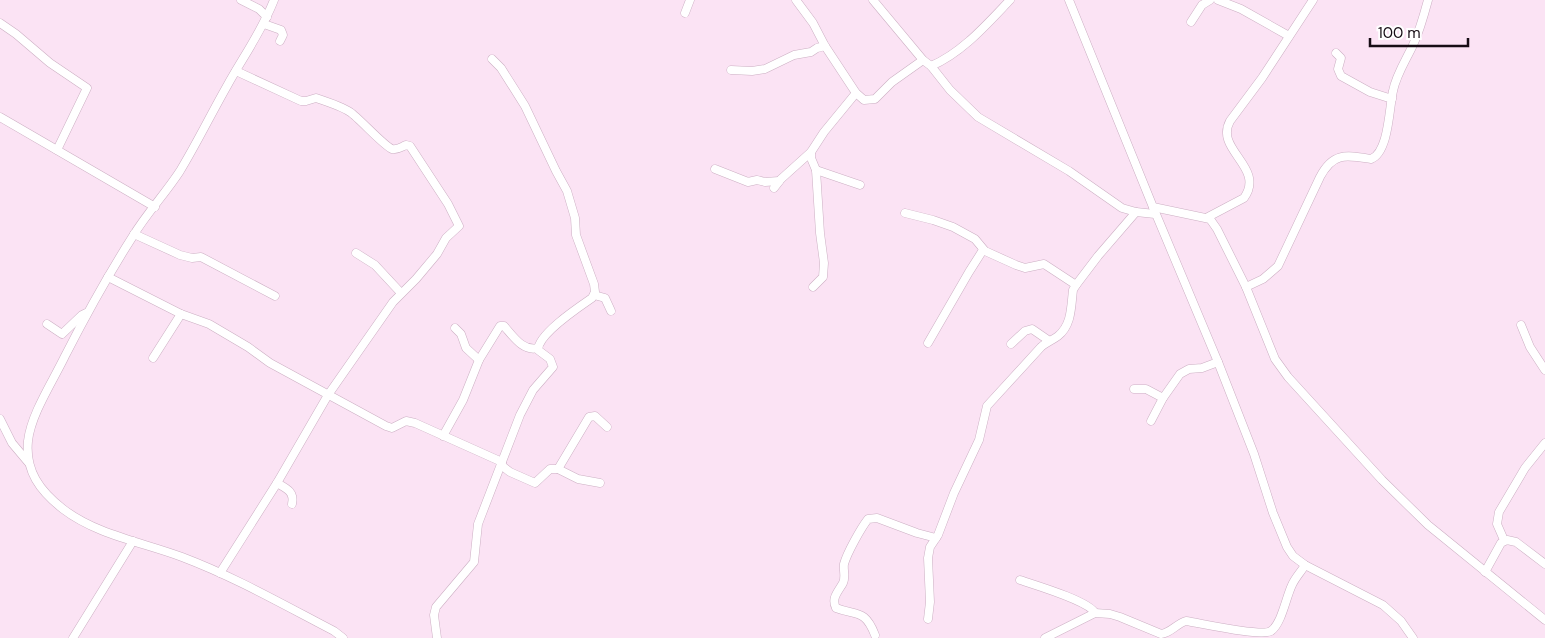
<svg xmlns="http://www.w3.org/2000/svg" width="1545" height="638" viewBox="0 0 1545 638" font-family="'DM Sans',sans-serif">
  <style>
    .lines { fill: none; stroke-linecap: round; stroke-linejoin: round }
    .street-casing { stroke: #ccafc3; stroke-width: 9 }
    .street { stroke: #fff; stroke-width: 8 }
  </style>
  <rect width="100%" height="100%" fill="#fbe3f4"/>
  <g class="lines">
    <!-- street casing -->
    <g class="street-casing">
      <g id="street">
        <polyline points="241,0 259,9 267,17"/>
        <path d="M274 0C262 31 243 57 227 86 211 114 197 143 180 171 165 194 147 213 133 236 108 275 86 315 65 356 53 381 31 414 28 441 25 471 40 491 63 509 97 535 142 542 182 557 235 577 284 605 334 631L343 638"/>
        <polyline points="796,0 813,23 825,46 856,93 864,100 875,99 892,82 923,60"/>
        <polyline points="873,0 923,60 931,66 950,90 978,117 1069,171 1122,208 1136,212 1155,214"/>
        <polyline points="1069,0 1153,207 1210,219 1217,229 1246,287 1275,359 1288,377 1382,480 1428,525 1545,620"/>
        <polyline points="1218,0 1241,9 1289,36"/>
        <polyline points="685,13 690,0"/>
        <polyline points="1191,22 1202,5 1210,0"/>
        <polyline points="0,23 16,34 50,63 87,88 57,150"/>
        <polyline points="264,24 281,30 283,35 280,41"/>
        <polyline points="1336,53 1341,58 1338,69 1341,76 1370,92 1392,99"/>
        <path d="M931 66C962 53 987 24 1010 0"/>
        <polyline points="731,70 752,71 765,69 794,55 811,52 817,48 825,46"/>
        <polyline points="0,117 155,207"/>
        <polyline points="715,169 748,182 757,180 765,182 779,181"/>
        <polyline points="816,170 860,185"/>
        <polyline points="774,188 781,179 811,152"/>
        <polyline points="1153,207 1218,362 1254,454 1273,513 1287,547 1293,556 1305,565 1383,605 1401,621 1413,638"/>
        <polyline points="905,213 933,220 953,227 975,239 985,251 1016,265 1025,268 1044,264 1076,285"/>
        <path d="M1208 217 1244 198C1266 167 1214 150 1230 121L1262 78 1313 0"/>
        <polyline points="134,234 180,255 192,258 201,257 275,296"/>
        <polyline points="356,253 375,265 401,293"/>
        <polyline points="108,277 181,314 209,324 248,347 270,363 386,426 392,428 406,421 415,423 502,462"/>
        <polyline points="813,287 823,277 824,263 820,233 816,170 811,158 811,152 824,132 856,93"/>
        <path d="M1246 287 1263 279 1278 266 1320 177C1333 152 1346 155 1371 159 1389 152 1389 108 1393 91 1396 75 1406 60 1413 45 1420 30 1424 15 1428 0"/>
        <polyline points="594,295 605,298 611,311"/>
        <polyline points="47,324 62,334 82,315 86,313"/>
        <polyline points="1521,325 1530,347 1545,370"/>
        <polyline points="928,343 969,272 983,250"/>
        <polyline points="1011,344 1025,331 1032,329 1048,340"/>
        <polyline points="153,358 181,314"/>
        <path d="M479 360 500 326H504C513 336 523 352 538 348"/>
        <polyline points="1134,389 1146,389 1163,398"/>
        <polyline points="0,419 12,443 28,462"/>
        <polyline points="1151,421 1163,398 1180,374 1189,369 1202,368 1218,362"/>
        <polyline points="443,436 463,400 479,360 466,348 461,334 455,328"/>
        <polyline points="501,465 510,472 535,483 550,469 558,469 589,417 595,416 607,427"/>
        <polyline points="558,469 578,479 600,483"/>
        <path d="M277 483C286 488 295 492 292 504"/>
        <polyline points="1504,540 1497,524 1499,512 1525,468 1545,443"/>
        <polyline points="1485,572 1501,543 1507,540 1516,542 1545,564"/>
        <path d="M220 573 277 483 328 395 393 302 416 279 437 254 446 238 459 226 448 204 410 146 406 145C401 147 398 150 392 149 384 146 359 118 350 112 343 107 325 101 316 98L306 101H301L236 71"/>
        <path d="M1020 580C1035 585 1089 601 1095 613"/>
        <path d="M928 619 930 602 928 558 930 547 938 535 954 493 979 440 987 406 1041 347C1046 342 1053 340 1058 336 1072 325 1071 306 1073 290L1076 285 1098 256 1136 212"/>
        <path d="M875 635C865 609 857 616 836 608 831 598 838 592 843 583 846 577 843 570 844 564 847 553 861 528 868 519L877 518 917 533 936 538"/>
        <polyline points="73,638 133,541"/>
        <path d="M437 638 434 615 436 607 474 562 478 524 520 415 533 390 553 367 550 359 538 350C538 334 579 307 592 298L595 292 594 284 576 235 575 218 567 191 556 171 525 106 501 68 492 59"/>
        <path d="M1045 638 1095 613 1110 614 1120 617 1161 634C1171 633 1176 624 1186 621 1200 623 1261 637 1271 631 1282 623 1286 597 1292 585 1295 578 1301 572 1305 565"/>
      </g>
    </g>
    <!-- street -->
    <use href="#street" class="street"/>
  </g>
  <!-- scale -->
  <path d="M1370 38v8h98v-8" fill="none" stroke="#170d15" stroke-width="2.5"/>
  <text x="1378" y="38" font-size="15" fill="#170d15" stroke="#ffffff" stroke-width="4" paint-order="stroke">100 m</text>
</svg>
